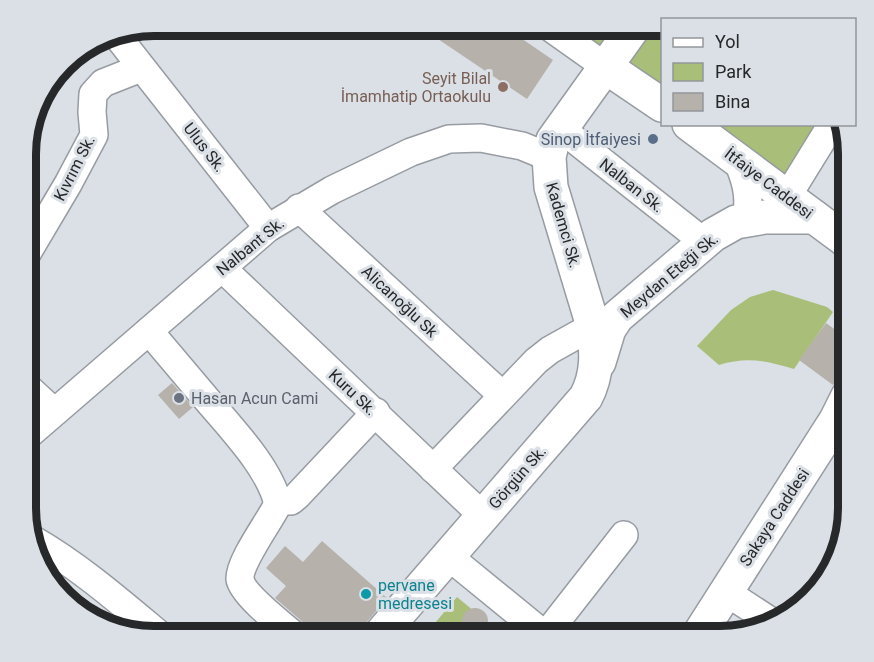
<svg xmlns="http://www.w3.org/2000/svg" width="874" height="662" viewBox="0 0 874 662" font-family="Roboto,sans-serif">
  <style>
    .green { fill: #a9be78 }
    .building { fill: #b6b1ab }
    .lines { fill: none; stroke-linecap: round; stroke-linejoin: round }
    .minor-casing { stroke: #979ca2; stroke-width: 30 }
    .major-casing { stroke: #979ca2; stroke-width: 36 }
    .highway-casing { stroke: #979ca2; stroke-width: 36 }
    .minor { stroke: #fff; stroke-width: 27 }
    .major { stroke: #fff; stroke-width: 33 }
    .highway { stroke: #fff; stroke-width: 33 }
    .education-dot { fill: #8d6e63; stroke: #dae0e6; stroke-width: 2 }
    .service-dot { fill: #5c6f8a; stroke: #dae0e6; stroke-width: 2 }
    .worship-dot { fill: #6b7280; stroke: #dae0e6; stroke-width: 2 }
    .culture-dot { fill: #0f9aa8; stroke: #dae0e6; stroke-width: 2 }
    .labels { text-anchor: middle; stroke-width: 6; stroke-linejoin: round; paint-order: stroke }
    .education-label { font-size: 16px; fill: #785e54; stroke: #dae0e6; text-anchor: end }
    .service-label { font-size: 16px; fill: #4e5e75; stroke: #dae0e6; text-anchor: end }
    .street-label { font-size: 16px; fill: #26282a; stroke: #dae0e6 }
    .worship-label { font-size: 16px; fill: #5b616d; stroke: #dae0e6; text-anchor: start }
    .culture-label { font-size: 16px; fill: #0d838f; stroke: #dae0e6; text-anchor: start }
    .rim { fill: none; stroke: #26282a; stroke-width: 8 }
  </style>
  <rect width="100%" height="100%" fill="#dae0e6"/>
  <!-- green -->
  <g class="green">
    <polygon points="662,26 662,105 551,28"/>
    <polygon points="689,125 824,125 778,190"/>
    <path d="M773 290 827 307 833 312 794 369C767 361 747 356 719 365L697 346 731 310 750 297Z"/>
    <polygon points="457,597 504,636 424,636"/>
  </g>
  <!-- building -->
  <g class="building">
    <polygon points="506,28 553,60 527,99 423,29"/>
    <polygon points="826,323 848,339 848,368 833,385 799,360"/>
    <polygon points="172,383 193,407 179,419 158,395"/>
    <polygon points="322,541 387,598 365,624 360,636 310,636 309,630 305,624 275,598 286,586 266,568 285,546 303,562"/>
    <circle cx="475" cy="621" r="13"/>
  </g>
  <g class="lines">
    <!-- minor casing -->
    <g class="minor-casing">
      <g id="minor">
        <polyline points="551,28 606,67"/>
        <polyline points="114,32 268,228"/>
        <polyline points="560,128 704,242"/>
        <path d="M737 159C745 179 750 193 747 214L738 222"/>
        <polyline points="787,197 832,124"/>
        <polyline points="299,208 502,395"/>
        <polyline points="26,255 68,184 94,135 92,112 93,94 103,83 141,68"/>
        <polyline points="222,268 483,516"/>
        <path d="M149 331C169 355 189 378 209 402 233 430 270 469 278 504 269 522 239 562 240 579 242 594 282 625 295 636"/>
        <polyline points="26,386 54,412"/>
        <polyline points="26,437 268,228 332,190 411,152 449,139 481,138 522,146 549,157"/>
        <polyline points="433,469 536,361 550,350 593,326"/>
        <polyline points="277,501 291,501 297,496 376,412"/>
        <path d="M32 539C79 566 119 601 161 636"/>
        <polyline points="448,556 546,636"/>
        <polyline points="726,592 775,624"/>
        <polyline points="545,636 624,535"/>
      </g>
    </g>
    <!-- major casing -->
    <g class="major-casing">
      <g id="major">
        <polyline points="606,67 662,105"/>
        <polyline points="689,124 848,242"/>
        <polyline points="599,362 609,329 617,317 713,235 736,222 765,217 814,217"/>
        <path d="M379 636 586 397C598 374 597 352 593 326L551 187 549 157 553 140 634 27"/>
      </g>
    </g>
    <!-- highway casing -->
    <g class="highway-casing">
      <polyline id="highway" points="698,636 836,420 848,396"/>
    </g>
    <!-- minor -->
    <use href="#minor" class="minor"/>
    <!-- major -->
    <use href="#major" class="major"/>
    <!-- highway -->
    <use href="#highway" class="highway"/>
  </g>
  <!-- markers -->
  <circle class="education-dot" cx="503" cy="87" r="6"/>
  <circle class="service-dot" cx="653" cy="139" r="6"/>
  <circle class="worship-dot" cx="179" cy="398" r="6"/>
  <circle class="culture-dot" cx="366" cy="594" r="6"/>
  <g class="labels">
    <!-- education labels -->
    <g class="education-label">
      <text x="491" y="84">Seyit Bilal<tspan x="491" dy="18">İmamhatip Ortaokulu</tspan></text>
    </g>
    <!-- service labels -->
    <g class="service-label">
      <text x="641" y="145">Sinop İtfaiyesi</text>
    </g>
    <!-- street labels -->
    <g class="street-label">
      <text transform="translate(205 147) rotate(52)" y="6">Ulus Sk.</text>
      <text transform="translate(74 168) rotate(-63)" y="6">Kıvrım Sk.</text>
      <text transform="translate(769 183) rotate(37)" y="6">İtfaiye Caddesi</text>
      <text transform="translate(632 185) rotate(38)" y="6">Nalban Sk.</text>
      <text transform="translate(564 225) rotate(74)" y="6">Kademci Sk.</text>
      <text transform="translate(250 246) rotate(-39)" y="6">Nalbant Sk.</text>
      <text transform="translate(669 275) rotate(-40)" y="6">Meydan Eteği Sk.</text>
      <text transform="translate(400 301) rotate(43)" y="6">Alicanoğlu Sk</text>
      <text transform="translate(353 392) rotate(43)" y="6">Kuru Sk.</text>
      <text transform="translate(517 477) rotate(-49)" y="6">Görgün Sk.</text>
      <text transform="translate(774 517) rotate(-57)" y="6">Sakaya Caddesi</text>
    </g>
    <!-- worship labels -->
    <g class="worship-label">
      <text x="191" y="404">Hasan Acun Cami</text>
    </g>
    <!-- culture labels -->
    <g class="culture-label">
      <text x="378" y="591">pervane<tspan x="378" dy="18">medresesi</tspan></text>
    </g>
  </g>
  <!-- crop -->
  <path d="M0 0H874V662H0ZM154 36H720A118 118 0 0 1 838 154V508A118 118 0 0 1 720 626H154A118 118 0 0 1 36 508V154A118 118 0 0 1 154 36Z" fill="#dae0e6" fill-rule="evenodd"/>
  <path class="rim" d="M154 36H720A118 118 0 0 1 838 154V508A118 118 0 0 1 720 626H154A118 118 0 0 1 36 508V154A118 118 0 0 1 154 36Z"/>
  <!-- legend -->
  <rect x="661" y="18" width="195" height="108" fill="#dae0e6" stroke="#92969b" stroke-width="1.5"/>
  <rect x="673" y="38" width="30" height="9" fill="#ffffff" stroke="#92969b" stroke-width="1.5"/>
  <text x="715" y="48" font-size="18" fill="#26282a">Yol</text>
  <rect x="673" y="63" width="30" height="18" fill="#a9be78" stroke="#92969b" stroke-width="1.5"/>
  <text x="715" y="78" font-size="18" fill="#26282a">Park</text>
  <rect x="673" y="93" width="30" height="18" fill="#b6b1ab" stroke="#92969b" stroke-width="1.5"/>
  <text x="715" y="108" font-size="18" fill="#26282a">Bina</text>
</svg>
